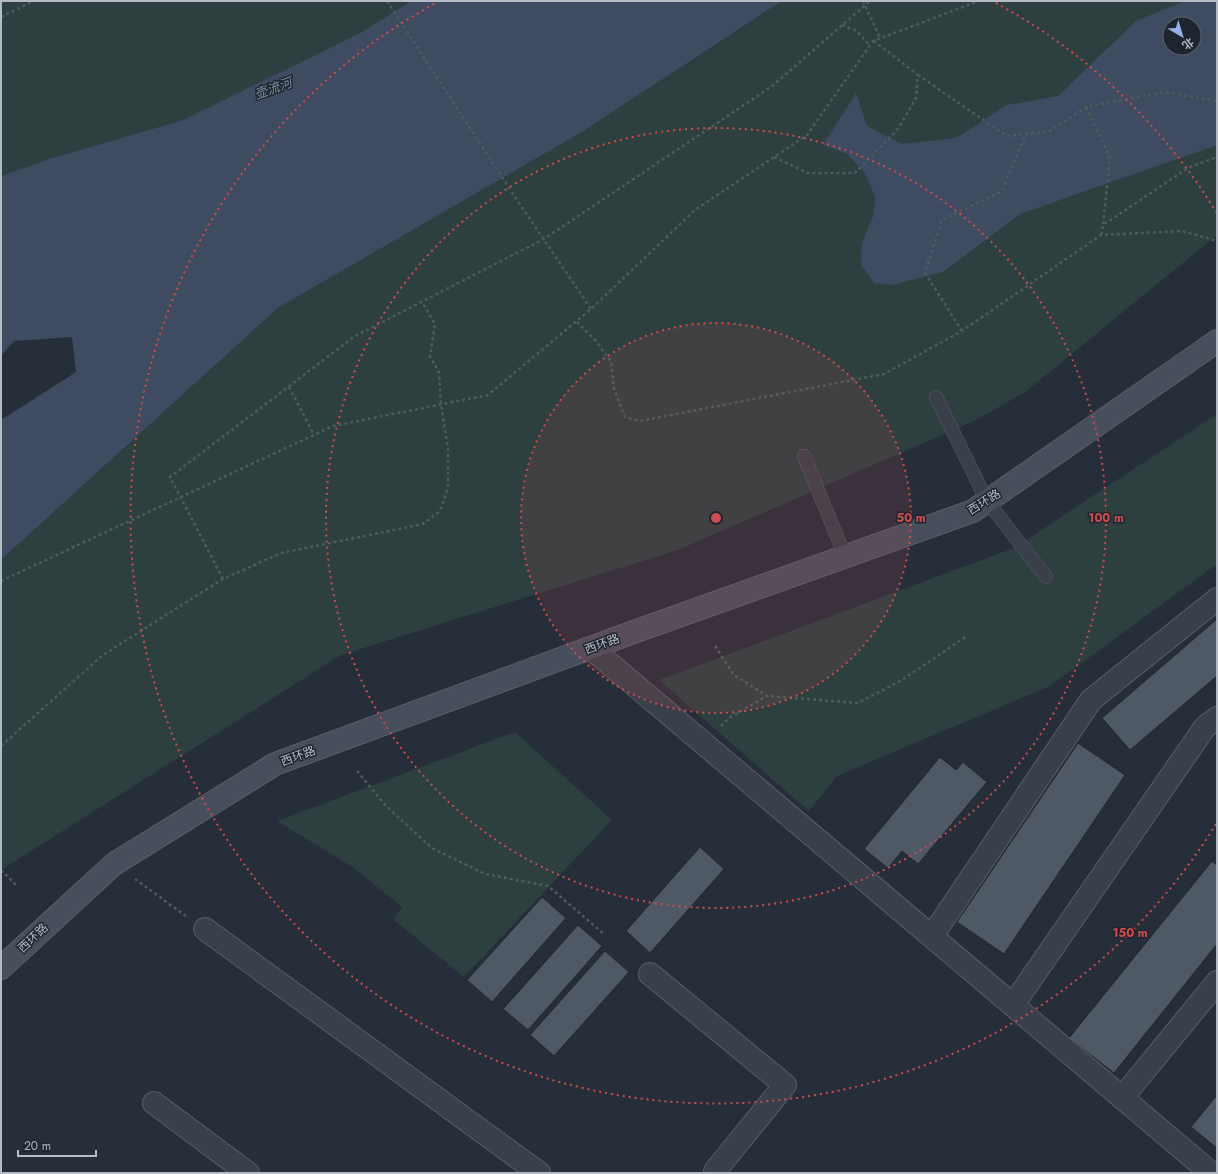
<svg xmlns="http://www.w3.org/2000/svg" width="1218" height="1174" viewBox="0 0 1218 1174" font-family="Jost,'Noto Sans SC',sans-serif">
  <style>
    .green { fill: #2e3f40; fill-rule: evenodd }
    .water { fill: #3e4b60; fill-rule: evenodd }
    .building { fill: #4f5865; stroke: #212731 }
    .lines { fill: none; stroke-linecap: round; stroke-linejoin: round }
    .lane-casing { stroke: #585e68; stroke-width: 14 }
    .street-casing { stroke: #585e68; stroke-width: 24 }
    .secondary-casing { stroke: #585e68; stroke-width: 24 }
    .path { stroke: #4d5c5e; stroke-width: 2.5; stroke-dasharray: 3 3; stroke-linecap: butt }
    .lane { stroke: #3a404a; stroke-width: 13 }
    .street { stroke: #3a404a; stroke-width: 22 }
    .secondary { stroke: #484f5c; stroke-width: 22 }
    .ring { fill: none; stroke: #ce4d4f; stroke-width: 2; stroke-dasharray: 2 4 }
    .labels { text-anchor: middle; stroke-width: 3; stroke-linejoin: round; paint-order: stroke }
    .street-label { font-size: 12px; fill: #b5bbc5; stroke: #1f252f }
    .water-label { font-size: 13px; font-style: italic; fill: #8190aa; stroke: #1f252f }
    .centre { fill: #ce4d4f; stroke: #1f252f; stroke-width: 2 }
    .ring-label { font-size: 12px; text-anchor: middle; font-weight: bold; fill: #ce4d4f; stroke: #1f252f; stroke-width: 3; stroke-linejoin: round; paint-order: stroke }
  </style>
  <rect width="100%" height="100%" fill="#262e39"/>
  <!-- green -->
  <g class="green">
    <polygon points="1,1 411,1 360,33 183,120 52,158 1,176"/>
    <path d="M782 1H1217V235L1024 393 972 422 678 550 341 655 1 870V560L278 308 582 132ZM1170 24H1194V48H1170Z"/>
    <polygon points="1217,414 1217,564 1050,686 837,776 809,811 659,680 1014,548"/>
    <polygon points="515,732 612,820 464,977 394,920 402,907 354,868 277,821"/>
  </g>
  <!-- water -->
  <g class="water">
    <polygon points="411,1 782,1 582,132 278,308 1,560 1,420 76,372 72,337 14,341 1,356 1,176 52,158 183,120 360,33"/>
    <path d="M1185 1H1217V145L1020 214 943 272 892 285 874 283 861 265 862 243 874 214 875 196 864 172 847 154 823 145 856 93 867 126 902 144 956 138 1007 105 1058 96 1136 21ZM1170 24H1194V48H1170Z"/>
  </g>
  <!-- building -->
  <g class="building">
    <polygon points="1217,619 1217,676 1130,750 1102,718"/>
    <polygon points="1078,743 1125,775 1004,954 957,922"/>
    <polygon points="940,757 956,770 963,762 987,782 918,864 902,851 888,868 864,849"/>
    <polygon points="700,847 724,869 650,953 626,931"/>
    <polygon points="1212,861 1217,865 1217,944 1114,1073 1069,1038"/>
    <polygon points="542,897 566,918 492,1002 467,980"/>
    <polygon points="578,925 602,946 528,1030 503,1009"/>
    <polygon points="605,951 629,972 554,1056 530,1035"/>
    <polygon points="1217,1095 1217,1148 1191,1127"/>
  </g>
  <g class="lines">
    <!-- lane casing -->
    <g class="lane-casing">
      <g id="lane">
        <polyline points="936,397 987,501 1046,577"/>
        <polyline points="804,456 845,556"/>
      </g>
    </g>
    <!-- street casing -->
    <g class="street-casing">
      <g id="street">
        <polyline points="591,648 1211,1173"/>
        <polyline points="205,929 539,1173"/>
        <polyline points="932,936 1091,700 1217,599"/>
        <polyline points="650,974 785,1085 715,1171 718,1173"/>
        <polyline points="1013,1005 1205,727 1217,718"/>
        <polyline points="1122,1098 1217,982"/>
        <polyline points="154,1103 248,1173"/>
      </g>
    </g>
    <!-- secondary casing -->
    <g class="secondary-casing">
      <polyline id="secondary" points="1,968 114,864 275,764 628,634 973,511 1217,341"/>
    </g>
    <!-- path -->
    <g class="path">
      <polyline points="387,1 515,197 591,309"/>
      <polyline points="863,1 880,38"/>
      <polyline points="1,17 33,1"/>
      <polyline points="842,25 857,31 870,46"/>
      <polyline points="918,75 1007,136 1050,131 1086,107 1164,92 1217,101"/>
      <polyline points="1086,107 1110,157 1103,225"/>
      <polyline points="774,157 808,173 855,173 898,129 916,98 918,75 874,41"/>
      <polyline points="1101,235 1103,225 1188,168 1217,157"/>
      <polyline points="577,322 595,340 611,361 614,389 625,417 640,421 884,374 962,331 1101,235 1182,231 1217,241"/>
      <polyline points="962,331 925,273 942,220 1002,191 1026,134"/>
      <polyline points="289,387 314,435"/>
      <polyline points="223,579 170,477 355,336 544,239 771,87 870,1"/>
      <polyline points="1,581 333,426 488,395 591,309 695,210 807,135 873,41 979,1"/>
      <polyline points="715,646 734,675 767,696 858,703 902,680 967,636"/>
      <polyline points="721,726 729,718 767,696"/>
      <polyline points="1,746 103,655 223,579 281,553 423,524 440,511 448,488 448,449 441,404 439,372 430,357 435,324 422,302"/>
      <polyline points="357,771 386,806 432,848 485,874 548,886 605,935"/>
      <polyline points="1,870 16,885"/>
      <polyline points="135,879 186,916"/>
    </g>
    <!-- lane -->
    <use href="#lane" class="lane"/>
    <!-- street -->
    <use href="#street" class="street"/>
    <!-- secondary -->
    <use href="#secondary" class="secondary"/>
  </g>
  <!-- distance rings -->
  <circle cx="716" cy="518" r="195" fill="#ce4d4f" fill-opacity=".12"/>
  <g class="ring">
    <circle cx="716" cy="518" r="195"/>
    <circle cx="716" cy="518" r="390"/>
    <path d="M1216 824A586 586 0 1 1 436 3M996 3A586 586 0 0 1 1216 212"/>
  </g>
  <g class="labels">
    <!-- street labels -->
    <g class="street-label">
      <text transform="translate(984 502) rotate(-32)" y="4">西环路</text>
      <text transform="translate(602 644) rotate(-20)" y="4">西环路</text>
      <text transform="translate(298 756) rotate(-20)" y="4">西环路</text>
      <text transform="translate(33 938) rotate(-43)" y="4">西环路</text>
    </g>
    <!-- water labels -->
    <g class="water-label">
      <text transform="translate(273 88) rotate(-20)" y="5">壶流河</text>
    </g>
  </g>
  <circle cx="716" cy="518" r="6" class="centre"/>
  <g class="ring-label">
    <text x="911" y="522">50 m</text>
    <text x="1106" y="522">100 m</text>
    <text x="1130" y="937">150 m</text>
  </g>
  <!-- border -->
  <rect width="1218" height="1174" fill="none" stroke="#b5bbc5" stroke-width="4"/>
  <!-- north arrow -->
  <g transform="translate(1182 36) rotate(142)"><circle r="19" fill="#1f252f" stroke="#5b616b"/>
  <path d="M0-3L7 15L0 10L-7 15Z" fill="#95b3ea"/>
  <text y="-6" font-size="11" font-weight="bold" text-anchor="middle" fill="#b5bbc5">北</text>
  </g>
  <!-- scale -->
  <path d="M18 1150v6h78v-6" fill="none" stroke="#b5bbc5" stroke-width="2"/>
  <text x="24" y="1150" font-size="12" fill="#b5bbc5" stroke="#1f252f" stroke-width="3" paint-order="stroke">20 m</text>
</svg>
